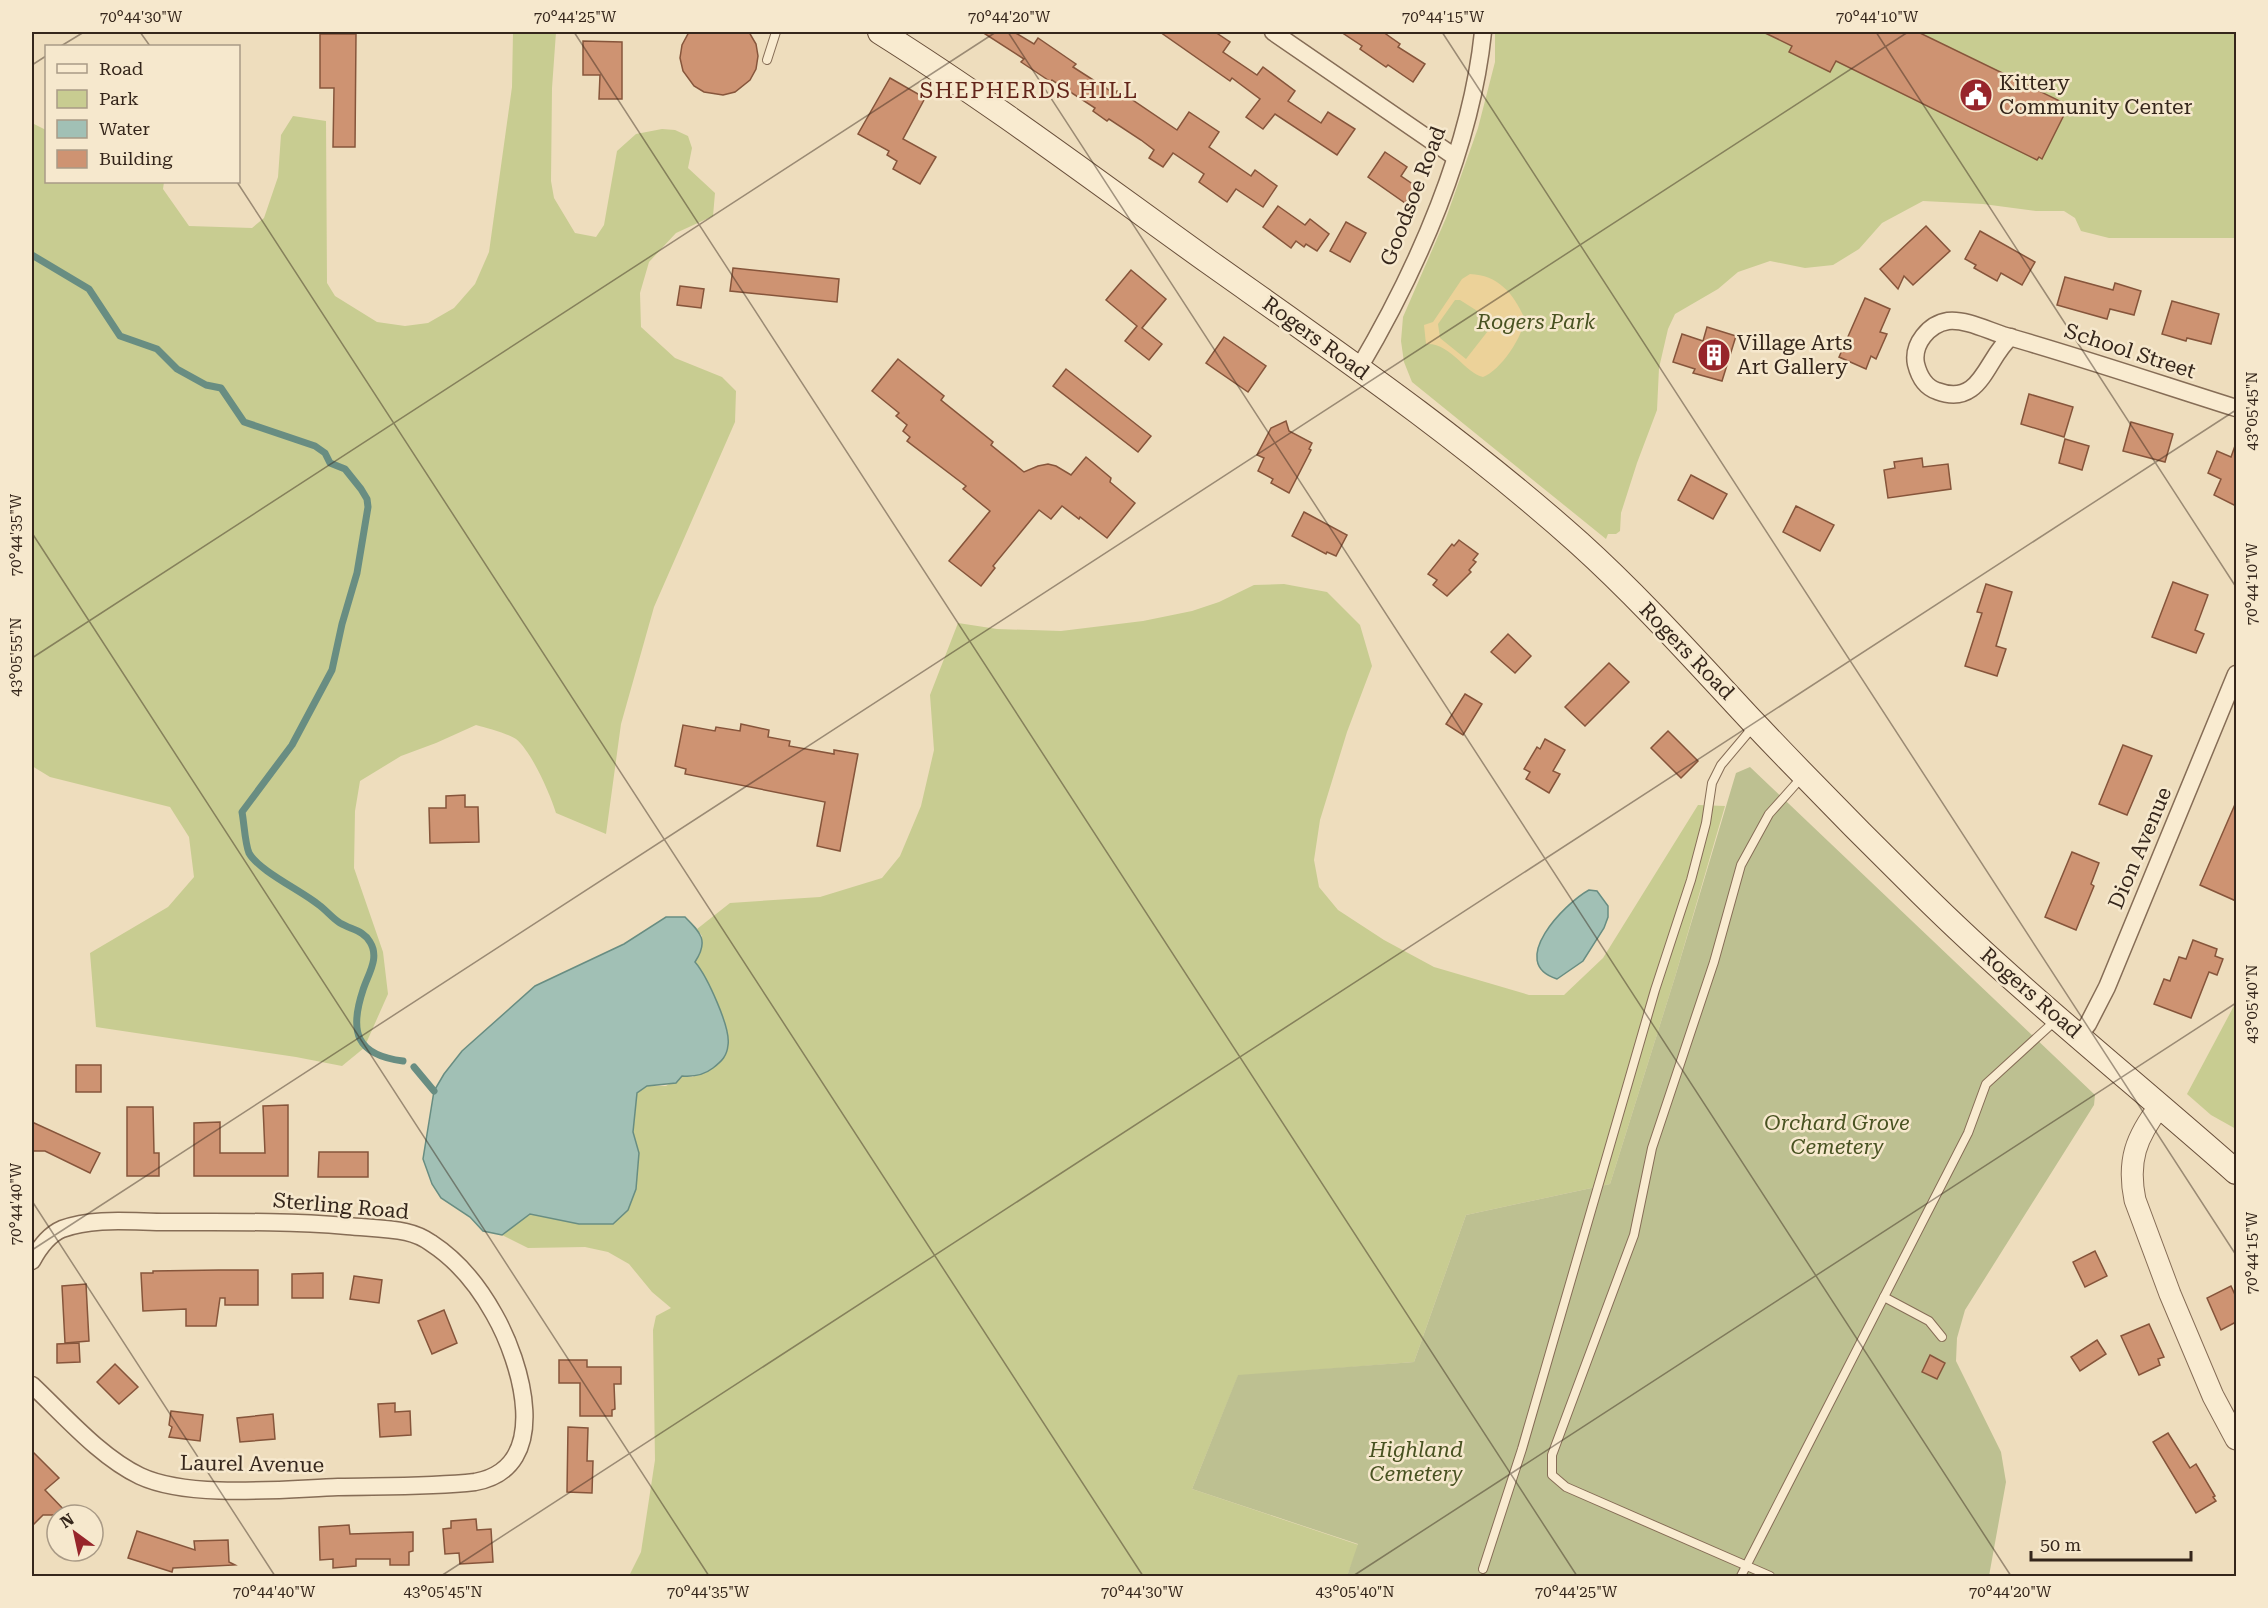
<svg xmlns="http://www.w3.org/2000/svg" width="2268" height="1608" viewBox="0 0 2268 1608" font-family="'Roboto Serif',serif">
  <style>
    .green { fill: #c8cc91 }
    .sand { fill: #ecd299; fill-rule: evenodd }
    .cemetery { fill: #bdc091 }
    .water { fill: #a1c0b5; stroke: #688d82; stroke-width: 1.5 }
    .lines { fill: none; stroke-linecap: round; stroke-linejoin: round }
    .stream { stroke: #688d82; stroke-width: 7 }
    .building { fill: #ce9372; stroke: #86553b; stroke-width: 1.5 }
    .service-casing { stroke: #866d56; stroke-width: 10 }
    .minor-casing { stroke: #866d56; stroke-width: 19 }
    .tertiary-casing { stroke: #866d56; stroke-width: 23 }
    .secondary-casing { stroke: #684e39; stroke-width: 26 }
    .service { stroke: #f9ebd0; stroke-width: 8 }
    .minor { stroke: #f9ebd0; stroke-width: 16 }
    .tertiary { stroke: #f9ebd0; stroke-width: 21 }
    .secondary { stroke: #f9ebd0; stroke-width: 24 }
    .ticks { fill: none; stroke: #35261b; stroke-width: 1.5; stroke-opacity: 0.45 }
    .labels { text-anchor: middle; stroke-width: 5; stroke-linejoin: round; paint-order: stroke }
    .poi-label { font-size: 21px; fill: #35261b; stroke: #f6e8cd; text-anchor: start }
    .street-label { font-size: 21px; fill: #35261b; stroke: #f6e8cd }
    .park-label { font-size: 21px; font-style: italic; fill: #485221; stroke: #f6e8cd }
    .neighbourhood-label { font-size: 22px; letter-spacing: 1.5px; fill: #63251a; stroke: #f6e8cd }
    .neatline { fill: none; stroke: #35261b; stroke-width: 2 }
    .ticks-label { font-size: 15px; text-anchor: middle; fill: #35261b }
  </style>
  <rect width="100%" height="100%" fill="#eeddbd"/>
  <!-- green -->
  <g class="green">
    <path d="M513 32H556L552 88 551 181 554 198 575 233 596 237 604 225 617 151 636 134 662 129 675 130 688 136 692 148 688 168 715 193 713 216 676 233 649 262 640 293 641 327 675 358 722 377 736 391 735 422 654 607 621 724 606 834 556 813C550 794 532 752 516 739 507 733 486 728 476 725L436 743 401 756 360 781 355 811 354 868 383 952 388 994 364 1048 342 1066 296 1057 96 1027 90 953 168 907 194 877 189 837 170 807 50 777 32 766V123L46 130V182H164L163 189 189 226 252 228 264 218 278 177 281 135 293 116 326 121 327 283 335 296 377 322 405 326 428 323 454 308 475 284 489 252 512 87Z"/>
    <polygon points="1495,32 2236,32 2236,238 2109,238 2081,231 2075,218 2064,211 2036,211 1983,204 1923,201 1882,223 1859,249 1833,265 1805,268 1770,261 1738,272 1718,289 1675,314 1668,329 1659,368 1657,410 1637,463 1621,513 1620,531 1616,534 1608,534 1606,539 1412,382 1404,362 1401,341 1403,317 1446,218 1478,128 1495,62"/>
    <polygon points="1284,584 1327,592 1360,625 1372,666 1347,732 1320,820 1314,860 1319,887 1338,910 1384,940 1434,967 1529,995 1564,995 1603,958 1698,805 1725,806 1675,977 1610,1184 1466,1215 1414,1362 1238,1376 1192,1489 1359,1545 1347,1576 629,1576 641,1552 655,1460 653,1330 656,1316 671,1308 652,1292 629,1264 608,1252 585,1247 528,1248 502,1235 530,1214 579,1224 612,1224 628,1210 636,1189 639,1153 633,1132 637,1093 647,1086 666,1086 682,1076 693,1077 728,1034 710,987 695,962 702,936 697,929 730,903 820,897 882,878 900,856 921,806 934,750 930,695 958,623 997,629 1061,631 1143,621 1192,611 1219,602 1254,585"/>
    <polygon points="2236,1002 2236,1129 2211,1115 2187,1094"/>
  </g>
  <!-- sand -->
  <path class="sand" d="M1470 274C1498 275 1513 293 1524 317 1525 335 1500 371 1483 377 1465 373 1450 342 1426 344L1424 325 1433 322 1462 279ZM1455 300H1460L1490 319 1491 327 1466 359 1440 338 1438 324Z"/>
  <!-- cemetery -->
  <polygon class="cemetery" points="1750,767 2095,1095 2094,1105 1965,1310 1957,1338 1956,1361 2001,1452 2006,1482 1989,1576 1347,1576 1358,1544 1192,1489 1238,1375 1414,1362 1466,1215 1610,1184 1675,977 1736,773"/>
  <!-- water -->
  <g class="water">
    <path d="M1589 890 1597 891 1608 906V917L1604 928 1583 961 1557 979C1506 963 1565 903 1589 890Z"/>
    <path d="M666 917H685C701 933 709 941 695 962 707 976 731 1028 728 1045 727 1056 722 1061 713 1068 704 1075 694 1077 682 1076L676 1083 647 1086 637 1093 633 1132 639 1153 636 1189 628 1210 613 1224H579L530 1214 502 1235 483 1231 470 1217 441 1198 432 1184 423 1159 434 1091 444 1074 462 1051 535 986 624 944Z"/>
  </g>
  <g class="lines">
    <!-- stream -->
    <g class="stream">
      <path d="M32 255 89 289 120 336 157 349 177 369 206 385 221 388 244 422 315 446 325 453 330 463 345 469 361 489 367 499 368 507 357 573 342 624 332 670 292 745 242 812C244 822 245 844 249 853 259 871 302 891 319 905 327 911 332 918 340 923 352 930 363 930 370 942 380 958 368 974 363 990 349 1032 356 1055 403 1061"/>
      <polyline points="414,1067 434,1091"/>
    </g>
  </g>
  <!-- building -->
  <g class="building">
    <polygon points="689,32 749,32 756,44 758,56 756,69 750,80 735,92 723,95 704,92 694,86 683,71 680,58 682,45"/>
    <polygon points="982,32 1014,32 1034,44 1038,38 1076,64 1073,67 1115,94 1117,91 1131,99 1177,130 1189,112 1219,132 1209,147 1251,176 1255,170 1277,186 1263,207 1236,189 1227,202 1199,182 1204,174 1173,153 1163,167 1149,158 1154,150 1141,140 1109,119 1107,121 1093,111 1095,108 1052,80 1051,82 1021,62 1024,59"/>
    <polygon points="1160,32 1215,32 1230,42 1223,52 1257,75 1263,67 1295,91 1288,101 1321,123 1328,112 1355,129 1337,155 1275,114 1263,129 1246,117 1260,99 1232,78 1230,81"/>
    <polygon points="1341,32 1383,32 1400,44 1398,47 1425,64 1413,82 1388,65 1386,67 1360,49 1362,46"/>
    <polygon points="1763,32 1918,32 2066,104 2064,108 2067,109 2042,159 2039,157 2037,160 1836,61 1830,72 1789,52 1792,46"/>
    <polygon points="320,34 356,34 355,147 333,147 334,88 320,88"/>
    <polygon points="583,41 622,42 622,99 599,99 600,75 583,75"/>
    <polygon points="890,78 925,98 903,139 936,157 920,184 893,169 897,161 887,155 889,151 858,134"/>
    <polygon points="1385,152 1407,167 1401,176 1417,187 1405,203 1368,177"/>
    <polygon points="1278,206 1305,225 1310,219 1329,234 1317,251 1306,244 1304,247 1296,241 1291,248 1263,227"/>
    <polygon points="1346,222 1366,233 1350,262 1330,251"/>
    <polygon points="1926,226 1950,251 1913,285 1904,276 1898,289 1880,269"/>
    <polygon points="1980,231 2035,262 2022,285 2001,273 1997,281 1974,268 1976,265 1965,259"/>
    <polygon points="733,268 839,279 837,302 730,291"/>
    <polygon points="1131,270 1166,299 1142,328 1162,344 1149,360 1125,341 1137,326 1106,300"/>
    <polygon points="2065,277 2113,290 2115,283 2141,291 2134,315 2110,309 2107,319 2057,305"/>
    <polygon points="680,286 704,289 701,308 677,305"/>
    <polygon points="1865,298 1890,309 1880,332 1887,334 1876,359 1871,356 1866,369 1839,357"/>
    <polygon points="2172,301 2219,314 2211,344 2187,338 2186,341 2162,334"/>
    <polygon points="1707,327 1736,336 1722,381 1693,373 1695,369 1673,362 1682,334 1703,341"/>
    <polygon points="1224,337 1266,366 1248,392 1206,363"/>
    <polygon points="898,359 944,396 941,400 993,442 991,445 1024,472 1038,466 1048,464 1056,466 1071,475 1086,457 1111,478 1110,482 1135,503 1107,538 1080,517 1079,519 1062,506 1051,519 1039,510 993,566 995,568 981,586 949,561 990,511 963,489 966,486 907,441 910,437 903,431 907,425 896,416 899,413 872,391"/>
    <polygon points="1066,369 1151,436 1138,452 1053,386"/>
    <polygon points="2029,394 2073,407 2064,437 2021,424"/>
    <polygon points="1286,421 1289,431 1312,443 1309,449 1311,450 1289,493 1271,483 1273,479 1258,471 1264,458 1257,455 1271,428"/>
    <polygon points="2131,422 2173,434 2165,462 2123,451"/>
    <polygon points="2065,439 2089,446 2082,470 2059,463"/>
    <polygon points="2236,443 2236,506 2214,495 2221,479 2208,473 2217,451 2231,457"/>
    <polygon points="1922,458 1923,467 1948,464 1951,489 1888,498 1884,470 1895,468 1894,462"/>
    <polygon points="1691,475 1727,494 1713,519 1678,500"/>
    <polygon points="1796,506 1834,525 1820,551 1783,532"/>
    <polygon points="1304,512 1347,535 1336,556 1327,552 1326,554 1292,536"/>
    <polygon points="1459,540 1478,554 1473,560 1476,562 1469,570 1471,572 1447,596 1433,585 1437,580 1428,574 1452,544 1454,546"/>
    <polygon points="2173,582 2208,595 2195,630 2204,634 2196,653 2152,637"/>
    <polygon points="1986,584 2012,592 1996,646 2006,649 1997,676 1965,666 1982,613 1977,612"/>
    <polygon points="1508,634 1531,656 1515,673 1491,652"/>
    <polygon points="1609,663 1629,682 1585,726 1565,707"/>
    <polygon points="1465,694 1482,704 1463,735 1446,724"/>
    <polygon points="741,724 769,730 768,737 790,741 789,746 834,754 834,750 858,754 840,851 817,846 825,802 685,774 686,769 675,766 683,725 715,731 716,727 740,731"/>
    <polygon points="1668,731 1698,761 1681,778 1651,748"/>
    <polygon points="1545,739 1565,750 1553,771 1560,774 1549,793 1526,779 1530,772 1524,769 1537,747 1540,749"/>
    <polygon points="2123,745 2152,756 2127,815 2099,804"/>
    <polygon points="465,795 465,807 478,807 479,842 430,843 429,808 446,808 446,796"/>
    <polygon points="2236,802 2236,901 2200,885"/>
    <polygon points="2072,852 2099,863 2091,884 2094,886 2076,930 2045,917"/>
    <polygon points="2193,940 2217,949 2215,956 2223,959 2217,975 2209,972 2191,1018 2154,1004 2164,979 2170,981 2179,957 2186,959"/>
    <rect x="76" y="1065" width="25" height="27"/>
    <polygon points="288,1105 288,1176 194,1176 194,1123 220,1122 220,1153 265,1153 263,1106"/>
    <polygon points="127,1107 153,1107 154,1153 159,1153 159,1176 127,1176"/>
    <polygon points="32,1122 100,1153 90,1173 45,1151 32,1151"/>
    <polygon points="319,1152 368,1152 368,1177 318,1177"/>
    <polygon points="2095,1251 2107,1276 2085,1287 2073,1262"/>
    <polygon points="219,1270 258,1270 258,1305 225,1305 225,1298 220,1298 216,1326 186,1326 186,1309 143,1311 141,1273 153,1273 153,1271"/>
    <polygon points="323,1273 323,1298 292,1298 292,1274"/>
    <polygon points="354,1276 382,1280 379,1303 350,1299"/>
    <polygon points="86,1284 89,1341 65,1343 62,1286"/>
    <polygon points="2231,1286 2236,1297 2236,1322 2221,1330 2207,1298"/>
    <polygon points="444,1310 457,1343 432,1354 418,1321"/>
    <polygon points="2149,1324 2164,1357 2158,1359 2160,1365 2139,1375 2121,1336"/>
    <polygon points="2097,1340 2106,1354 2080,1371 2071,1357"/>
    <polygon points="79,1343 80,1362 57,1363 57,1344"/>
    <polygon points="1930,1355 1945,1363 1937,1379 1922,1372"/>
    <polygon points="559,1360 587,1360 587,1367 621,1367 621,1384 614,1384 615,1409 612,1410 612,1416 580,1416 580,1383 559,1383"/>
    <polygon points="115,1364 138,1387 119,1404 97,1382"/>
    <polygon points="395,1403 395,1412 410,1411 411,1435 380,1437 378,1404"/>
    <polygon points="171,1411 203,1415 200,1441 169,1437 172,1427 169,1425"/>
    <polygon points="273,1414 275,1439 240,1442 237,1418"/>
    <polygon points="568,1427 588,1428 587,1461 593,1461 592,1493 567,1492"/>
    <polygon points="2168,1433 2190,1468 2196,1464 2215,1496 2213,1497 2216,1501 2196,1513 2153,1442"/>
    <polygon points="32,1451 59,1478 45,1490 69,1515 43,1515 32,1526"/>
    <polygon points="476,1519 477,1530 491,1529 493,1562 460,1564 459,1553 445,1554 443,1529 451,1528 451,1521"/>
    <polygon points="349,1525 350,1534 413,1532 413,1551 409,1552 409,1565 390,1565 390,1559 356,1559 356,1566 333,1568 333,1559 320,1560 319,1527"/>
    <polygon points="137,1531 195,1550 194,1541 228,1540 229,1562 235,1565 173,1568 172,1572 128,1558"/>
  </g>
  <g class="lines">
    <!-- service casing -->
    <g class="service-casing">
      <g id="service">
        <polyline points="767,60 776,32"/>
        <polyline points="1884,1297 1929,1321 1942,1337"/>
        <polyline points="1483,1569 1522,1449 1655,990 1691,880 1706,823 1712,783 1721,765 1753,727"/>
        <polyline points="1741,1576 1968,1133 1986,1084 2056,1020"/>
        <polyline points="1770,1576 1566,1487 1552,1475 1552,1455 1634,1235 1652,1148 1714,962 1741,865 1769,814 1802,777"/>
      </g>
    </g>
    <!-- minor casing -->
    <g class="minor-casing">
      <g id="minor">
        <polyline points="1273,32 1455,157"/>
        <path d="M2011 337C1986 357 1982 408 1937 391 1925 387 1919 376 1916 364 1912 344 1929 324 1948 321 1966 319 1989 331 2006 336 2083 358 2160 384 2236 408"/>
        <path d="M1359 368C1418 268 1471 148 1483 32"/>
        <polyline points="2079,1036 2088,1024 2107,987 2236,674"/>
        <path d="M32 1261C39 1248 48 1235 62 1229 94 1217 133 1222 166 1222 227 1222 287 1221 347 1226 367 1228 387 1228 406 1232 415 1234 424 1238 431 1243 457 1260 479 1287 494 1314 521 1361 554 1468 475 1482 430 1487 384 1486 338 1487 283 1489 189 1499 140 1476 100 1457 64 1415 32 1385"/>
      </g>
    </g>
    <!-- tertiary casing -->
    <g class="tertiary-casing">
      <path id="tertiary" d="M2160 1106C2136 1137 2127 1161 2135 1200L2170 1294 2213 1396 2236 1439"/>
    </g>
    <!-- secondary casing -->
    <g class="secondary-casing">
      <path id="secondary" d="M880 32C993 103 1100 184 1209 262 1336 352 1463 439 1579 543 1641 599 1696 661 1753 722 1808 780 1865 838 1922 894 2021 992 2132 1080 2236 1172"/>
    </g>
    <!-- service -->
    <use href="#service" class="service"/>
    <!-- minor -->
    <use href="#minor" class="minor"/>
    <!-- tertiary -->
    <use href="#tertiary" class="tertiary"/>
    <!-- secondary -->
    <use href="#secondary" class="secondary"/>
  </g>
  <!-- ticks -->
  <path class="ticks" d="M140 32 150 46M574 32 1577 1576M1008 32 2011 1576M1442 32 2236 1255M1876 32 2236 587M61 46 84 32M32 65 46 56M237 182 1143 1576M32 533 709 1576M32 658 996 32M32 1201 275 1576M32 1250 1908 32M441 1576 2236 410M1353 1576 2236 1003"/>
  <!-- icons -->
  <defs>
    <g id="civic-disc" transform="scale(1.725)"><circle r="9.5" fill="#97252b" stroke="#f6e8cd"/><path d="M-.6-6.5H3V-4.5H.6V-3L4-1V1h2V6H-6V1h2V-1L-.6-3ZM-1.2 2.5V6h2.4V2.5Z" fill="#fff"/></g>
    <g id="building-disc" transform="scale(1.725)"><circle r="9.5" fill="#97252b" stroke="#f6e8cd"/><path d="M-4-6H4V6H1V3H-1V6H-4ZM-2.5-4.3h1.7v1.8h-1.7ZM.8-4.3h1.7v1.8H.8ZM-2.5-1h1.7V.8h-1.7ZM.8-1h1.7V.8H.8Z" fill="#fff"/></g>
  </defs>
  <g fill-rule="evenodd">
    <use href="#civic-disc" x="1976" y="95"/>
    <use href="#building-disc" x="1714" y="355"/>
  </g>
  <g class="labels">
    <!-- poi labels -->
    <g class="poi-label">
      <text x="1999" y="90">Kittery<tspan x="1999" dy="24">Community Center</tspan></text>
      <text x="1737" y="350">Village Arts<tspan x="1737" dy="24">Art Gallery</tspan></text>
    </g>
    <!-- street labels -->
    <g class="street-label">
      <text transform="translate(1413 196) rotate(-69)" y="7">Goodsoe Road</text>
      <text transform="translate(1316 338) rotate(36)" y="7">Rogers Road</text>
      <text transform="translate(2130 351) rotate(18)" y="7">School Street</text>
      <text transform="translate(1687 651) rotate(46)" y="7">Rogers Road</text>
      <text transform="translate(2140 848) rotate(-67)" y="7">Dion Avenue</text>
      <text transform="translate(2031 993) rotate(41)" y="7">Rogers Road</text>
      <text transform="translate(341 1206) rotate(5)" y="7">Sterling Road</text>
      <text transform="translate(252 1464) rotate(1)" y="7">Laurel Avenue</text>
    </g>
    <!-- park labels -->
    <g class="park-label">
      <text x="1536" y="329">Rogers Park</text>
      <text x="1837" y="1130">Orchard Grove<tspan x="1837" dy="24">Cemetery</tspan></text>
      <text x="1416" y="1457">Highland<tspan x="1416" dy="24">Cemetery</tspan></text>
    </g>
    <!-- neighbourhood labels -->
    <g class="neighbourhood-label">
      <text x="1029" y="98">SHEPHERDS HILL</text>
    </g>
  </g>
  <!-- border -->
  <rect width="2268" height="1608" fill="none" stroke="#f6e8cd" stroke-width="66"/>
  <!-- legend -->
  <rect x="45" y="45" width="195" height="138" fill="#f6e8cd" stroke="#a99a86" stroke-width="1.5"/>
  <rect x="57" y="64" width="30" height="9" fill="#f9ebd0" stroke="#a99a86" stroke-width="1.5"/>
  <text x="99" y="75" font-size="18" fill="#35261b">Road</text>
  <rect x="57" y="90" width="30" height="18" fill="#c8cc91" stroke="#a99a86" stroke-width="1.5"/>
  <text x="99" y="105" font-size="18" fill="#35261b">Park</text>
  <rect x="57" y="120" width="30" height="18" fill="#a1c0b5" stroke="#a99a86" stroke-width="1.5"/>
  <text x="99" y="135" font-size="18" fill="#35261b">Water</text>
  <rect x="57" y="150" width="30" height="18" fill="#ce9372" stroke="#a99a86" stroke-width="1.5"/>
  <text x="99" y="165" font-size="18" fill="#35261b">Building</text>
  <!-- north arrow -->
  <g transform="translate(75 1533) rotate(327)"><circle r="28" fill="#f6e8cd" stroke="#a99a86" stroke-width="1.5"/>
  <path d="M0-4.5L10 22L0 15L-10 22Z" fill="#97252b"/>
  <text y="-9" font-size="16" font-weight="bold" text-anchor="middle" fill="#35261b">N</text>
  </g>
  <!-- scale -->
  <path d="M2031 1551v9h160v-9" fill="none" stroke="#35261b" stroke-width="3"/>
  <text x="2040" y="1551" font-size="18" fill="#35261b" stroke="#f6e8cd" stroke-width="4.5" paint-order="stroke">50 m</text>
  <rect x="33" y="33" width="2202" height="1542" class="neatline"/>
  <g class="ticks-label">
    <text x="141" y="22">70°44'30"W</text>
    <text x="575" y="22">70°44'25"W</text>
    <text x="1009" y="22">70°44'20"W</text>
    <text x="1443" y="22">70°44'15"W</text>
    <text x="1877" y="22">70°44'10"W</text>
    <text transform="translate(2252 411) rotate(-90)" y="5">43°05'45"N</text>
    <text transform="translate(16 535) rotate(-90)" y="5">70°44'35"W</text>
    <text transform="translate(2252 584) rotate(-90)" y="5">70°44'10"W</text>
    <text transform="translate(16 657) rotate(-90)" y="5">43°05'55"N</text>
    <text transform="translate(2252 1004) rotate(-90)" y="5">43°05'40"N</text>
    <text transform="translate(16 1204) rotate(-90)" y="5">70°44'40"W</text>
    <text transform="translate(2252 1253) rotate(-90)" y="5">70°44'15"W</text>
    <text x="274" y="1597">70°44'40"W</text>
    <text x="443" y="1597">43°05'45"N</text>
    <text x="708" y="1597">70°44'35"W</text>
    <text x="1142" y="1597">70°44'30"W</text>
    <text x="1355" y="1597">43°05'40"N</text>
    <text x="1576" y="1597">70°44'25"W</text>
    <text x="2010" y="1597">70°44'20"W</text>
  </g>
</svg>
